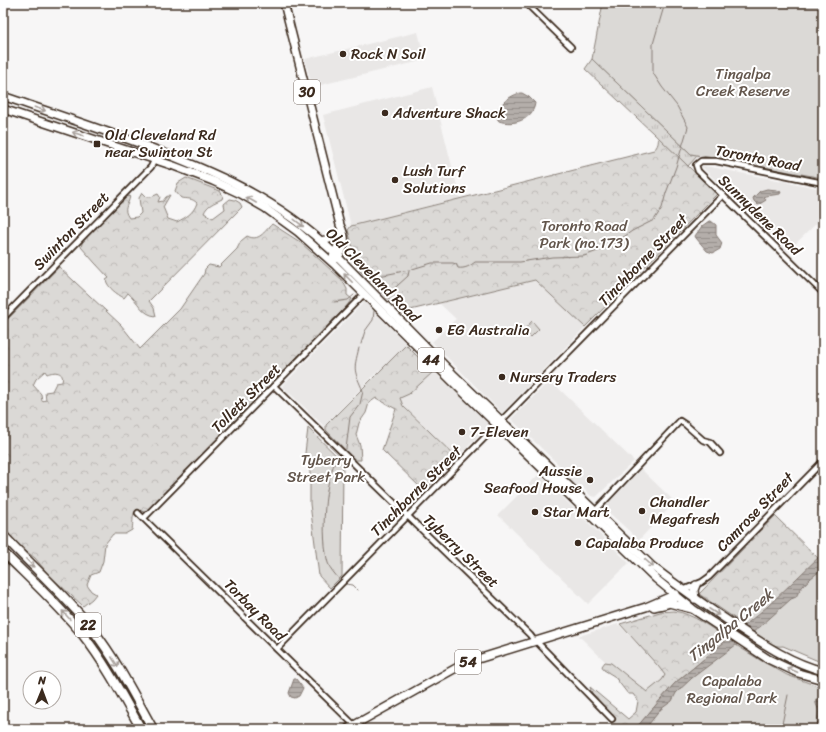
<svg xmlns="http://www.w3.org/2000/svg" width="826" height="732" viewBox="0 0 826 732" font-family="Sriracha,sans-serif">
  <style>
    .built { fill: #e9e7e6 }
    .grass { fill: url(#grass-tufts); stroke: #8b827a }
    .forest { fill: url(#forest-crowns); stroke: #8b827a; fill-rule: evenodd }
    .park { fill: #dbd9d6; stroke: #8b827a }
    .water { fill: url(#water-rules); stroke: #847972 }
    .lines { fill: none; stroke-linecap: round; stroke-linejoin: round }
    .stream { stroke: #847972; stroke-width: 1 }
    .street-casing { stroke: #3b2a1e; stroke-width: 8 }
    .primary-casing { stroke: #3b2a1e; stroke-width: 10 }
    .highway-casing { stroke: #3b2a1e; stroke-width: 11 }
    .street { stroke: #fff; stroke-width: 4.5 }
    .primary { stroke: #fff; stroke-width: 7 }
    .highway { stroke: #fff; stroke-width: 8 }
    .oneway { stroke: #a79f9a }
    .poi-dot { fill: #3b2a1e; stroke: #fff; stroke-width: 1.5 }
    .labels { text-anchor: middle; stroke-width: 4; stroke-linejoin: round; paint-order: stroke }
    .shield { fill: #fff; stroke: #766a62; stroke-width: 1 }
    .shield-label { font-size: 14px; font-weight: bold; fill: #3b2a1e }
    .poi-label { font-size: 15px; fill: #3b2a1e; stroke: #fff; text-anchor: start }
    .park-label { font-size: 15px; fill: #63564c; stroke: #fff }
    .street-label { font-size: 15px; fill: #3b2a1e; stroke: #fff }
    .water-label { font-size: 16px; font-style: italic; fill: #65584f; stroke: #fff }
  </style>
  <defs>
    <pattern id="grass-tufts" width="24" height="20" patternUnits="userSpaceOnUse"><rect width="24" height="20" fill="#dbd9d6"/><path d="M3 7l-1-3M5 7V3M7 7l1-3M15 17l-1-3M17 17v-4M19 17l1-3" fill="none" stroke="#bdbab7"/></pattern>
    <pattern id="forest-crowns" width="20" height="18" patternUnits="userSpaceOnUse"><rect width="20" height="18" fill="#dbd9d6"/><path d="M2 6a3 3 0 1 1 6 0M12 15a3 3 0 1 1 6 0" fill="none" stroke="#bdbab7"/></pattern>
    <pattern id="water-rules" width="6" height="5" patternUnits="userSpaceOnUse"><rect width="6" height="5" fill="#b4aeaa"/><path d="M0 2.5h6" fill="none" stroke="#948e8a"/></pattern>
  </defs>
  <rect width="100%" height="100%" fill="#f7f6f6"/>
  <filter id="ink" filterUnits="userSpaceOnUse"><feTurbulence type="fractalNoise" baseFrequency=".025" numOctaves="2"/><feDisplacementMap in="SourceGraphic" scale="8" xChannelSelector="R" yChannelSelector="G"/><feConvolveMatrix kernelMatrix="1 2 1 2 8 2 1 2 1" color-interpolation-filters="sRGB"/></filter>
  <g filter="url(#ink)">
    <!-- built -->
    <g class="built">
      <polygon points="418,32 425,60 312,87 305,59"/>
      <polygon points="432,87 460,198 351,226 323,115"/>
      <polygon points="700,165 823,189 823,217 788,251"/>
      <polygon points="535,280 585,327 502,413 432,342 456,319 439,303"/>
      <polygon points="364,302 489,425 457,458 399,401 380,369 324,426 282,386"/>
      <polygon points="550,380 634,461 596,497 591,496 579,484 576,487 559,470 561,467 511,419"/>
      <polygon points="641,469 675,502 639,540 604,508"/>
      <polygon points="539,474 629,563 588,604 498,515"/>
      <polygon points="618,624 670,676 645,700 579,636"/>
    </g>
    <!-- grass -->
    <polygon class="grass" points="592,59 691,154 698,155 688,166 585,69"/>
    <!-- forest -->
    <g class="forest">
      <path d="M658 137 717 194 585 327 535 280 402 312 359 270 348 230 351 226 654 150C658 146 659 142 658 137Z"/>
      <path d="M186 178 220 191 223 196 222 199C214 203 207 205 204 213L213 218 225 209 224 204 230 199 235 200 240 203 242 207 149 301 154 308 156 316C142 315 138 301 128 293L124 298C117 294 108 288 106 280L109 278 95 263 81 247 83 240 126 197 130 196C128 207 122 208 129 218L137 217 141 213 139 198 142 193 146 197H151L158 194 160 197 158 202 163 201 166 197 170 195 163 207 168 219 177 222C186 217 193 214 197 203 192 198 188 199 181 198L175 191 178 183Z"/>
      <path d="M272 224 300 242 342 280 347 289V295L352 299 345 308 148 510 144 512C130 506 134 521 132 530L125 534H113L105 544 103 561 99 572 91 575 87 585 91 591 96 594 92 599 83 606 49 575 35 558 12 541 3 528V324L59 267 121 325 140 349 180 309 204 274 205 269 209 265 219 267 237 249 241 241 247 236C259 242 264 232 272 224ZM45 371 47 374C54 371 65 371 62 382L56 383 52 391 45 392 46 400 42 401 41 394 33 385 36 379Z"/>
      <polygon points="532,321 539,329 531,337 524,330"/>
      <polygon points="406,345 433,372 409,394 400,398 403,406 457,458 424,491 382,450 396,409 376,398 369,403 366,413 359,423 356,435 360,445 361,460 355,460 326,430 326,425"/>
      <polygon points="775,516 823,563 749,628 699,594"/>
      <path d="M674 611C694 614 711 628 728 639L675 683 635 729H616L610 722 612 716 592 693 590 687 628 719 636 712 638 701 633 694H628L614 676 604 670 602 666 605 662 611 663 647 692 662 680 665 675 658 666 620 624 660 612Z"/>
    </g>
    <!-- park -->
    <g class="park">
      <polygon points="603,3 823,3 823,178 691,154 592,59"/>
      <polygon points="308,428 343,462 342,576 330,588 319,576 310,504 310,472 305,453"/>
      <path d="M823 564V663L783 646C771 648 759 635 749 628Z"/>
      <polygon points="731,642 760,660 787,675 823,688 823,729 642,729 665,699"/>
    </g>
    <!-- water -->
    <g class="water">
      <path d="M522 93 529 97 535 103C533 120 513 126 499 121 489 110 512 93 522 93Z"/>
      <polygon points="767,189 777,190 781,192 780,194 766,196 764,197 766,200 758,205 754,201 753,198 760,191"/>
      <polygon points="709,221 711,221 716,225 716,235 722,243 720,249 713,253 707,251 696,238 695,236 702,226"/>
      <path d="M823 553V569C813 576 801 585 796 597L791 599 761 626 692 678 676 693 672 701 661 709 645 729H635L675 683 768 606Z"/>
      <polygon points="294,679 296,679 303,688 299,696 295,698 291,697 289,693"/>
      <path d="M821 698 823 699V726H818C816 720 819 715 818 709 817 705 815 704 816 699Z"/>
    </g>
    <g class="lines">
      <!-- stream -->
      <g class="stream">
        <path d="M368 281 374 277 409 270 432 263H453L456 264 458 268C465 269 470 266 475 262H520L552 257 584 256 611 246 632 231 654 220 662 208 666 193 676 167 688 127 677 106 662 87 653 73V44L665 3"/>
        <polyline points="387,299 387,295 408,276 409,271"/>
        <polyline points="334,302 348,300 354,295"/>
        <polyline points="361,344 365,331 373,320 374,311"/>
        <path d="M346 449 350 417 360 404 363 391C354 370 353 371 359 348"/>
        <path d="M338 457C323 479 321 538 328 563 330 569 335 574 339 579"/>
        <polyline points="346,584 353,585 358,590"/>
        <polyline points="781,729 788,695"/>
      </g>
      <!-- street casing -->
      <g class="street-casing">
        <g id="street">
          <polyline points="526,3 571,47"/>
          <polyline points="823,183 716,161 701,161 696,165 698,171 823,293"/>
          <polyline points="3,318 151,167 155,159"/>
          <polyline points="274,386 530,635 533,639 536,641 612,719"/>
          <polyline points="595,511 680,421 686,425 703,440 710,442 720,453"/>
          <polyline points="138,513 354,725"/>
          <polyline points="144,518 364,294"/>
          <polyline points="683,590 702,582 709,577 823,461"/>
          <polyline points="277,649 723,195"/>
          <polyline points="355,725 359,729"/>
        </g>
      </g>
      <!-- primary casing -->
      <g class="primary-casing">
        <g id="primary">
          <path d="M284 3 340 225C347 239 346 248 336 259"/>
          <path d="M3 96C49 112 95 127 141 144 212 171 275 197 331 250L453 374 653 567C679 587 706 606 733 624 762 643 789 662 823 671"/>
          <polyline points="3,109 174,166 213,181 241,194 265,208 298,232 335,265 461,390 656,579 694,610 768,659 798,673 823,680"/>
          <polyline points="321,241 333,238 340,233"/>
          <polyline points="333,257 338,246 340,233"/>
          <polyline points="695,599 694,590 696,585"/>
          <polyline points="669,603 692,609"/>
          <path d="M654 607C663 605 672 605 675 595"/>
          <polyline points="347,729 465,663 646,607 676,594"/>
        </g>
      </g>
      <!-- highway casing -->
      <g class="highway-casing">
        <g id="highway">
          <path d="M3 535C33 567 66 596 93 630 117 661 134 695 153 729"/>
          <path d="M3 552C30 579 59 605 83 635 106 664 123 697 141 729"/>
        </g>
      </g>
      <!-- street -->
      <use href="#street" class="street"/>
      <!-- primary -->
      <use href="#primary" class="primary"/>
      <!-- highway -->
      <use href="#highway" class="highway"/>
    </g>
    <!-- one-way arrows -->
    <defs><path id="oneway-shaft" d="M-6 0H5M1.5-3L5.5 0L1.5 3" fill="none" stroke-width="1.6" stroke-linecap="round" stroke-linejoin="round"/></defs>
    <g class="oneway">
      <use href="#oneway-shaft" transform="translate(40 109) rotate(18)"/>
      <use href="#oneway-shaft" transform="translate(78 134) rotate(-162)"/>
      <use href="#oneway-shaft" transform="translate(251 200) rotate(-150)"/>
      <use href="#oneway-shaft" transform="translate(299 223) rotate(38)"/>
      <use href="#oneway-shaft" transform="translate(348 278) rotate(-135)"/>
      <use href="#oneway-shaft" transform="translate(30 563) rotate(45)"/>
      <use href="#oneway-shaft" transform="translate(649 563) rotate(42)"/>
      <use href="#oneway-shaft" transform="translate(714 612) rotate(33)"/>
      <use href="#oneway-shaft" transform="translate(66 615) rotate(-132)"/>
      <use href="#oneway-shaft" transform="translate(115 662) rotate(57)"/>
      <use href="#oneway-shaft" transform="translate(792 670) rotate(-157)"/>
    </g>
  </g>
  <!-- markers -->
  <g class="poi-dot">
    <circle cx="343" cy="54" r="4"/>
    <circle cx="385" cy="113" r="4"/>
    <rect x="93" y="140" width="8" height="8" rx="2"/>
    <circle cx="395" cy="180" r="4"/>
    <circle cx="439" cy="330" r="4"/>
    <circle cx="502" cy="377" r="4"/>
    <circle cx="462" cy="432" r="4"/>
    <circle cx="590" cy="480" r="4"/>
    <circle cx="642" cy="511" r="4"/>
    <circle cx="535" cy="512" r="4"/>
    <circle cx="578" cy="543" r="4"/>
  </g>
  <g class="labels">
    <!-- shield labels -->
    <g class="shield">
      <rect x="294" y="80" width="26" height="24" rx="3"/>
      <rect x="418" y="348" width="26" height="24" rx="3"/>
      <rect x="75" y="613" width="26" height="24" rx="3"/>
      <rect x="455" y="650" width="26" height="24" rx="3"/>
    </g>
    <g class="shield-label">
      <text x="307" y="97">30</text>
      <text x="431" y="365">44</text>
      <text x="88" y="630">22</text>
      <text x="468" y="667">54</text>
    </g>
    <!-- poi labels -->
    <g class="poi-label">
      <text x="351" y="59">Rock N Soil</text>
      <text x="393" y="118">Adventure Shack</text>
      <text x="105" y="140">Old Cleveland Rd<tspan x="105" dy="17">near Swinton St</tspan></text>
      <text x="403" y="176">Lush Turf<tspan x="403" dy="17">Solutions</tspan></text>
      <text x="447" y="335">EG Australia</text>
      <text x="510" y="382">Nursery Traders</text>
      <text x="470" y="437">7-Eleven</text>
      <text x="582" y="476" text-anchor="end">Aussie<tspan x="582" dy="17">Seafood House</tspan></text>
      <text x="650" y="507">Chandler<tspan x="650" dy="17">Megafresh</tspan></text>
      <text x="543" y="517">Star Mart</text>
      <text x="586" y="548">Capalaba Produce</text>
    </g>
    <!-- park labels -->
    <g class="park-label">
      <text x="743" y="79">Tingalpa<tspan x="743" dy="17">Creek Reserve</tspan></text>
      <text x="584" y="231">Toronto Road<tspan x="584" dy="17">Park (no.173)</tspan></text>
      <text x="326" y="465">Tyberry<tspan x="326" dy="17">Street Park</tspan></text>
      <text x="732" y="686">Capalaba<tspan x="732" dy="17">Regional Park</tspan></text>
    </g>
    <!-- street labels -->
    <g class="street-label">
      <text transform="translate(758 158) rotate(11)" y="5">Toronto Road</text>
      <text transform="translate(760 215) rotate(44)" y="5">Sunnydene Road</text>
      <text transform="translate(71 231) rotate(-46)" y="5">Swinton Street</text>
      <text transform="translate(643 260) rotate(-46)" y="5">Tinchborne Street</text>
      <text transform="translate(373 275) rotate(45)" y="5">Old Cleveland Road</text>
      <text transform="translate(246 398) rotate(-45)" y="5">Tollett Street</text>
      <text transform="translate(416 491) rotate(-45)" y="5">Tinchborne Street</text>
      <text transform="translate(755 512) rotate(-46)" y="5">Camrose Street</text>
      <text transform="translate(461 551) rotate(44)" y="5">Tyberry Street</text>
      <text transform="translate(255 610) rotate(45)" y="5">Torbay Road</text>
    </g>
    <!-- water labels -->
    <g class="water-label">
      <text transform="translate(730 625) rotate(-39)" y="6">Tingalpa Creek</text>
    </g>
  </g>
  <!-- margin -->
  <rect width="826" height="732" fill="none" stroke="#fff" stroke-width="16"/>
  <rect x="8" y="8" width="810" height="716" fill="none" stroke="#3b2a1e" stroke-width="1.5" filter="url(#ink)"/>
  <!-- north arrow -->
  <g transform="translate(42 690) rotate(1)"><circle r="19" fill="#ffffff" stroke="#b1aaa5"/>
  <path d="M0-3L7 15L0 10L-7 15Z" fill="#3b2a1e"/>
  <text y="-6" font-size="11" font-weight="bold" text-anchor="middle" fill="#3b2a1e">N</text>
  </g>
</svg>
